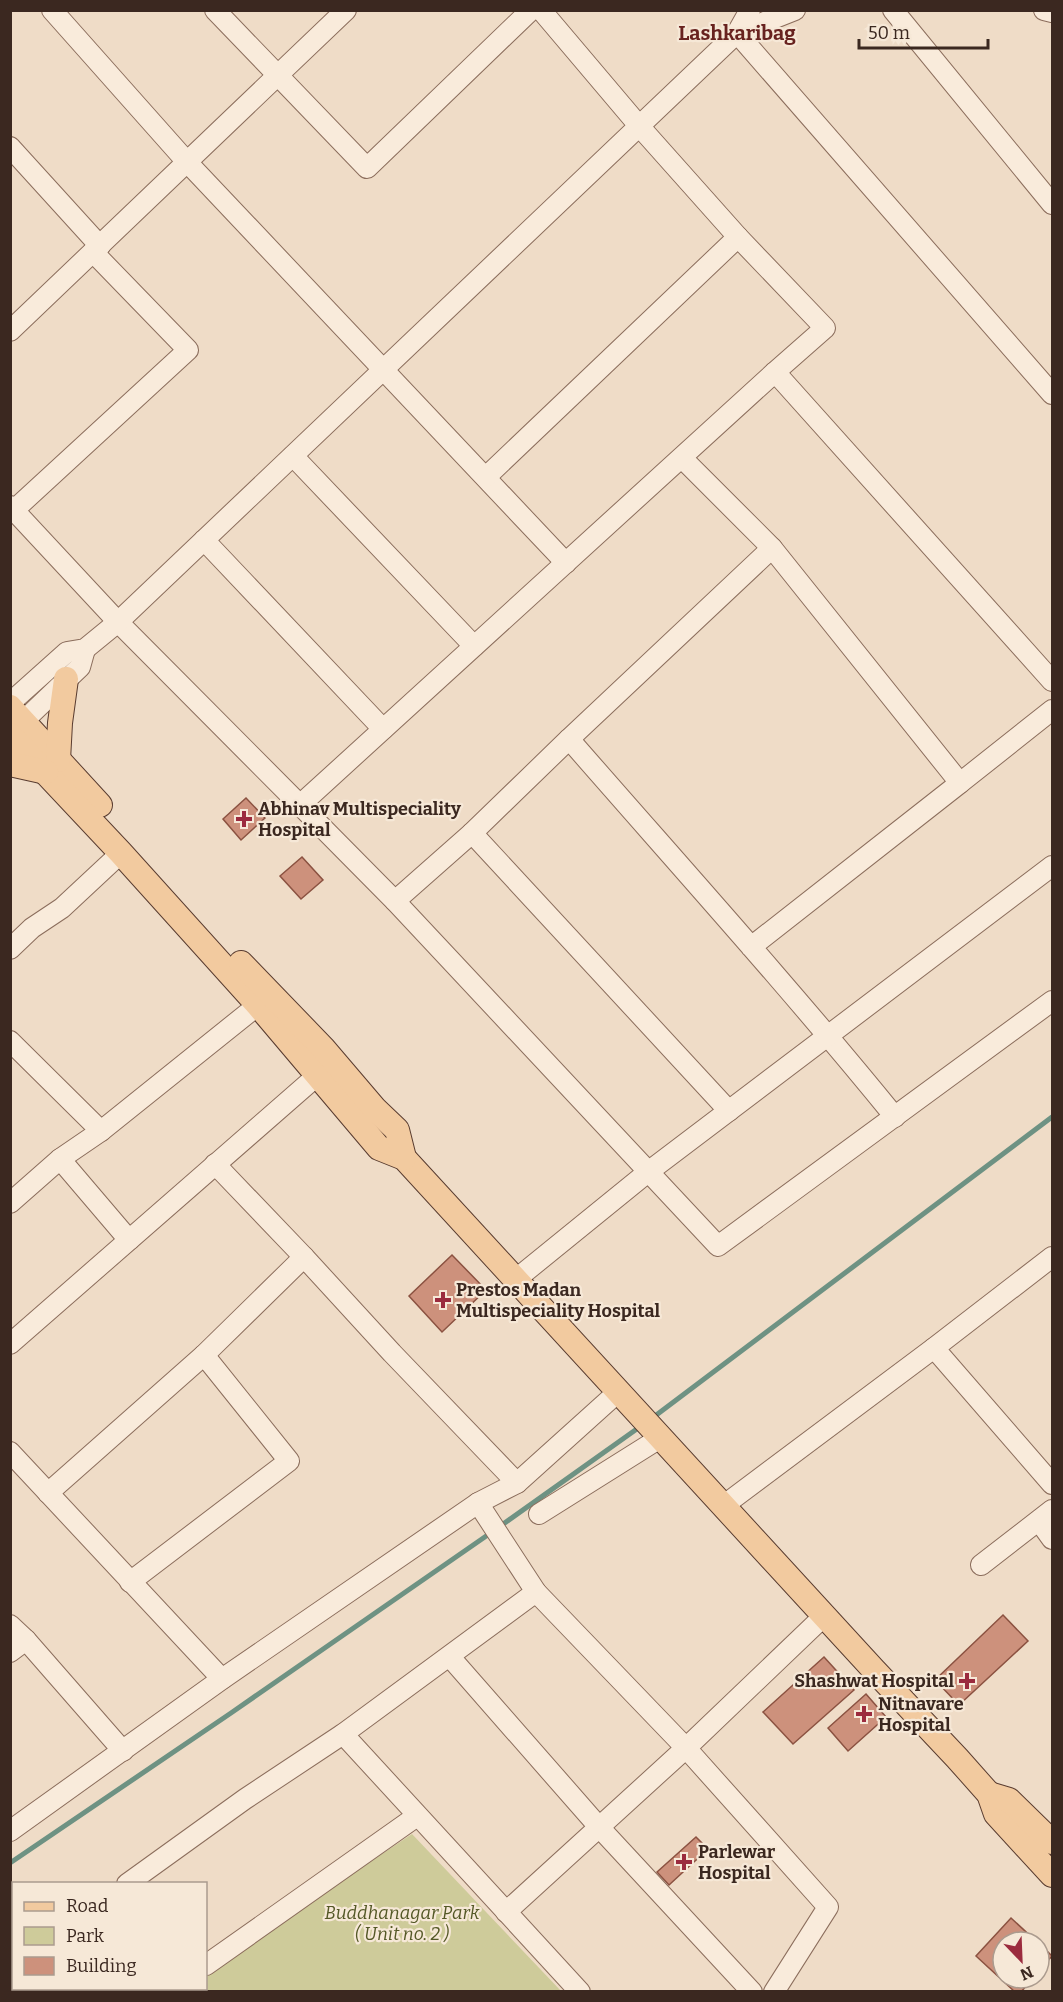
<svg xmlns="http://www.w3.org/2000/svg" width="1063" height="2002" viewBox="0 0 1063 2002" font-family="Bitter,serif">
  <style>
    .green { fill: #cecb9a }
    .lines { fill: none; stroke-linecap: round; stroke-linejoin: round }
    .stream { stroke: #6e9283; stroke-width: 5 }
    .building { fill: #cd917c; stroke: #8b5241; stroke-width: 1.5 }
    .minor-casing { stroke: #8b6d5c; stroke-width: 22 }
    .major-casing { stroke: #593c30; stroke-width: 26 }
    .minor { stroke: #f9ebdb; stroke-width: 20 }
    .major { stroke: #f2ca9f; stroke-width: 24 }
    .poi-dot { fill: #9b2b3e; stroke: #f6e8d7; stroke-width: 2 }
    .labels { text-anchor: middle; stroke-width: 4.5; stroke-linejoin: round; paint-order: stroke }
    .poi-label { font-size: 18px; font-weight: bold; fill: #3b2820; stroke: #f6e8d7; text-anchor: start }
    .park-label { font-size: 18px; font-style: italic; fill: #545826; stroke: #f6e8d7 }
    .neighbourhood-label { font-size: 20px; font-weight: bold; fill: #68221f; stroke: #f6e8d7 }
  </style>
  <rect width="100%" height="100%" fill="#efdcc7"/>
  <!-- green -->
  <polygon class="green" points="412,1834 561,1991 175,1992 179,1989 206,1988 206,1971"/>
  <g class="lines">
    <!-- stream -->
    <g class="stream">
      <polyline points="651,1419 1052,1117"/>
      <polyline points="499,1527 641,1426"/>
      <polyline points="10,1863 231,1713 492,1532"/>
    </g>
  </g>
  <!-- building -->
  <g class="building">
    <polygon points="246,798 265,818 241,840 223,819"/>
    <polygon points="302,857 323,880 301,899 280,876"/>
    <polygon points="452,1255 486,1290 442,1332 409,1296"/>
    <polygon points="1003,1615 1028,1641 959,1705 935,1680"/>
    <polygon points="824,1657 854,1690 793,1744 763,1712"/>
    <polygon points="866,1694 886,1717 848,1751 828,1728"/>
    <polygon points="696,1837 708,1849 669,1885 657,1872"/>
    <polygon points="1011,1918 1037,1942 1003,1942 1003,1978 1033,1978 1021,1992 1015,1992 976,1956"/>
    <polygon points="1039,1943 1052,1956 1039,1971"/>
  </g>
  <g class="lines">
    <!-- minor casing -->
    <g class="minor-casing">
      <g id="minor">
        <polyline points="52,10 187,162 566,563"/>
        <polyline points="215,10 367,168 531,10"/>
        <polyline points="541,10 640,127 738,237"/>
        <polyline points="795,10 737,33 1052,394"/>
        <polyline points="893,10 1052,204"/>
        <polyline points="1044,10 1052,12"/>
        <polyline points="10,147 100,246"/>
        <polyline points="10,331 346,10"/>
        <polyline points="293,456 474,646"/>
        <polyline points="682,458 772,548"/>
        <polyline points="486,477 738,237 825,328 775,372"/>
        <polyline points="10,506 118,622 300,805"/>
        <polyline points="14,510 188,350 93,252"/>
        <polyline points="204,540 383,729"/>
        <polyline points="1052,681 775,372 300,805 395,901 718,1246 1052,1001"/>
        <polyline points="10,703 67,652 85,649 118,622 737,33 750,10"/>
        <polyline points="13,731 80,667 85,649"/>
        <polyline points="569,739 472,833 729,1111"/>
        <polyline points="960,783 1052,710"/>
        <polyline points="395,901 472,833"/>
        <path d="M751 947 960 783 772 548 569 739C678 864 790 988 895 1117"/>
        <polyline points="10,949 32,928 62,908 121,853"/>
        <polyline points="10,1041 101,1131"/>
        <polyline points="60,1159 129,1240"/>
        <polyline points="215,1164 304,1257"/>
        <polyline points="10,1203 60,1159 101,1131 258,1005"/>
        <polyline points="515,1280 648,1172 1052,866"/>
        <polyline points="10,1344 327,1067"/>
        <polyline points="934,1348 1052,1484"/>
        <polyline points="204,1355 304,1257 392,1353 517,1483"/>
        <polyline points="10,1452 222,1679"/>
        <polyline points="48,1493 204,1355 289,1461 130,1582"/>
        <polyline points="478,1503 536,1592 686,1748 828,1907 774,1992"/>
        <polyline points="723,1506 934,1348 1052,1257"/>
        <polyline points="539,1514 660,1438"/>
        <polyline points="1039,1521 1052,1539"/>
        <polyline points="981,1565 1052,1510"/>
        <polyline points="10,1625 26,1640 123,1751"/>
        <polyline points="10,1652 26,1640"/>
        <polyline points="450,1657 599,1827 752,1992"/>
        <polyline points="343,1734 580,1992"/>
        <polyline points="10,1831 222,1679 478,1503 517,1483 618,1392"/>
        <polyline points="127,1884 245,1799 343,1734 536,1592"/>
        <polyline points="506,1912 686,1748 824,1616"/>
        <polyline points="206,1965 417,1816"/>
        <polyline points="10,1966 14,1964"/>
        <polyline points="167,1992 171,1988"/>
      </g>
    </g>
    <!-- major casing -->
    <g class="major-casing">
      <g id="major">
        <polyline points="10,707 100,805"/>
        <polyline points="10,735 121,853 258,1005 379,1148 404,1158 874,1670 957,1758 989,1794 996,1814 1052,1875"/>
        <polyline points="58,760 60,723 66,679"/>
        <polyline points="10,764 46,772"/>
        <polyline points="241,963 323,1048 375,1109 397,1130 404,1158"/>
        <polyline points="989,1794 1009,1800 1052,1842"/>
      </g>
    </g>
    <!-- minor -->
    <use href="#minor" class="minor"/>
    <!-- major -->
    <use href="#major" class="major"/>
  </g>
  <!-- markers -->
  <g class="poi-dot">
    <path d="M241 810h6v6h6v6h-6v6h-6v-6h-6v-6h6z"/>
    <path d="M440 1291h6v6h6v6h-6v6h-6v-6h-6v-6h6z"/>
    <path d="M964 1672h6v6h6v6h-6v6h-6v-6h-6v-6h6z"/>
    <path d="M861 1705h6v6h6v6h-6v6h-6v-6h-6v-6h6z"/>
    <path d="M681 1853h6v6h6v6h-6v6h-6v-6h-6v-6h6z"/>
  </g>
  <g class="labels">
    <!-- poi labels -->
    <g class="poi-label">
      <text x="258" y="815">Abhinav Multispeciality<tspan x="258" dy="21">Hospital</tspan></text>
      <text x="456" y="1296">Prestos Madan<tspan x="456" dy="21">Multispeciality Hospital</tspan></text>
      <text x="954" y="1687" text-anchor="end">Shashwat Hospital</text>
      <text x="878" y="1710">Nitnavare<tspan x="878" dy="21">Hospital</tspan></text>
      <text x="698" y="1858">Parlewar<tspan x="698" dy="21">Hospital</tspan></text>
    </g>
    <!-- park labels -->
    <g class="park-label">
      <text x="402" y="1919">Buddhanagar Park<tspan x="402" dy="21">( Unit no. 2 )</tspan></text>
    </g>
    <!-- neighbourhood labels -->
    <g class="neighbourhood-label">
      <text x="737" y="40">Lashkaribag</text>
    </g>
  </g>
  <!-- border -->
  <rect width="1063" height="2002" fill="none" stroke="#3b2820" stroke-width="24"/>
  <!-- legend -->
  <rect x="12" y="1882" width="195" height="108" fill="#f6e8d7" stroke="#ab9b8e" stroke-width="1.5"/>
  <rect x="24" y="1902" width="30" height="9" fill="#f2ca9f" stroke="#ab9b8e" stroke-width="1.5"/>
  <text x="66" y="1912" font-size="18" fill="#3b2820">Road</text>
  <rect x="24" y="1927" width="30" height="18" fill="#cecb9a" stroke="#ab9b8e" stroke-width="1.5"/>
  <text x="66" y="1942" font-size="18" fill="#3b2820">Park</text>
  <rect x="24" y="1957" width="30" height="18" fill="#cd917c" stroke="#ab9b8e" stroke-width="1.5"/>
  <text x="66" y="1972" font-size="18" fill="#3b2820">Building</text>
  <!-- north arrow -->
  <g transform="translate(1021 1960) rotate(157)"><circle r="28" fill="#f6e8d7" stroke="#ab9b8e" stroke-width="1.5"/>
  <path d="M0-4.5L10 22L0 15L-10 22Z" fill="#9b2b3e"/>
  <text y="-9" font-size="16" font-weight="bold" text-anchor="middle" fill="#3b2820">N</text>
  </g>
  <!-- scale -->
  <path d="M859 39v9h129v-9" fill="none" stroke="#3b2820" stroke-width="3"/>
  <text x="868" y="39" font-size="18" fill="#3b2820" stroke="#f6e8d7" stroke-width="4.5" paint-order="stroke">50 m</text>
</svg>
